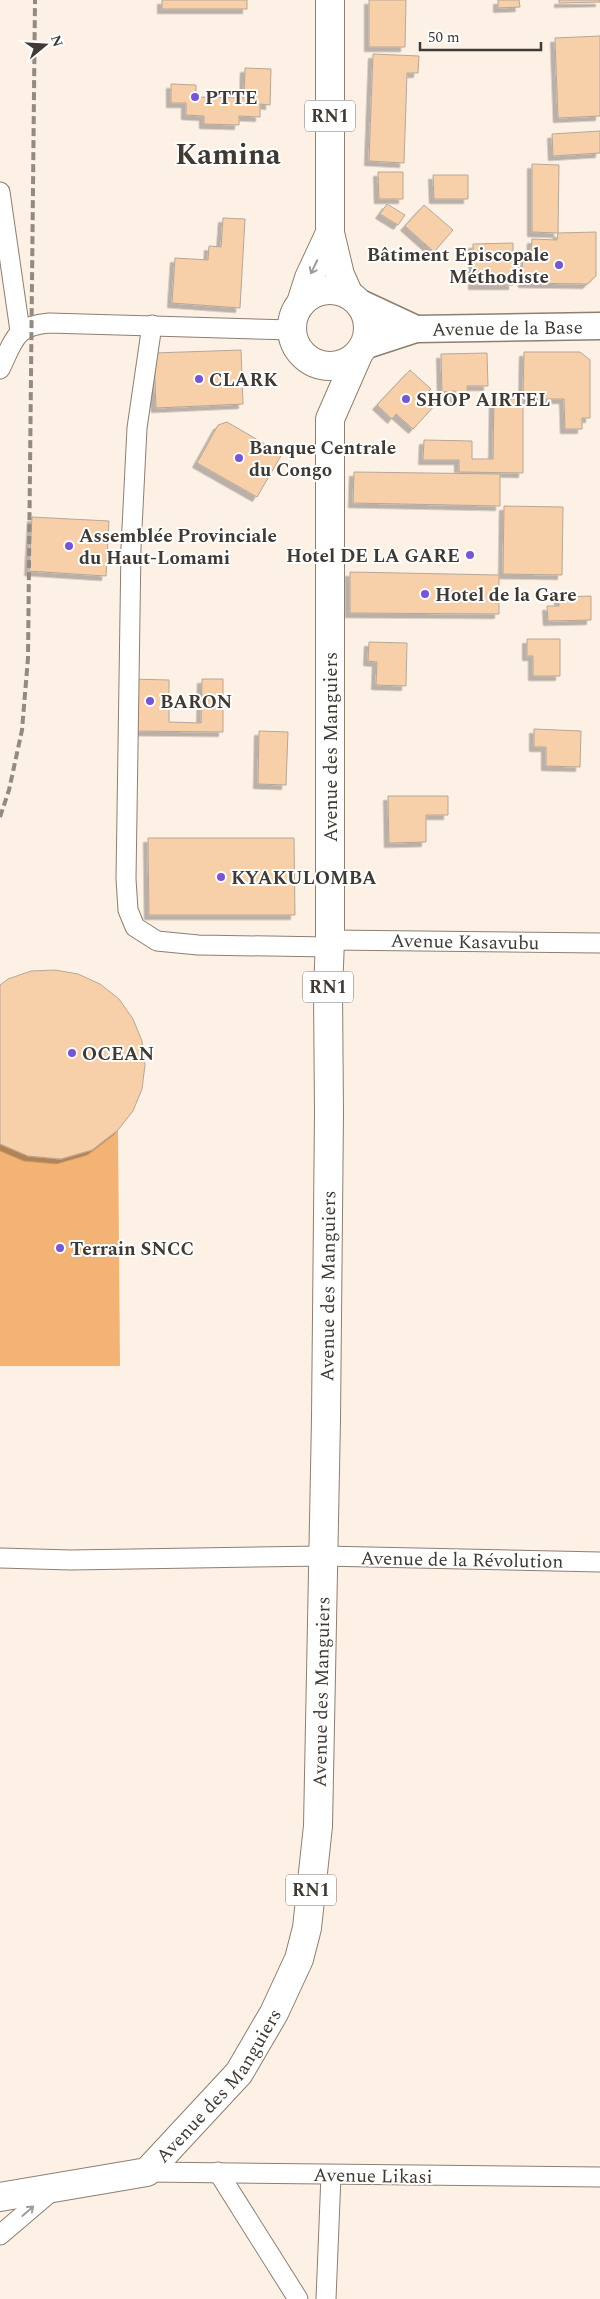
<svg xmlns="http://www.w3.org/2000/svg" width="600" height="2299" viewBox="0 0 600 2299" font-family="Spectral,serif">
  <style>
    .green { fill: #f2b374 }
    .building { fill: #f7cfa9; stroke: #b6a799; filter: url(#shadow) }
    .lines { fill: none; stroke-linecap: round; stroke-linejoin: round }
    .minor-casing { stroke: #8d7f71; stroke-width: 21 }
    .secondary-casing { stroke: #8d7f71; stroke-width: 29 }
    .trunk-casing { stroke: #8d7f71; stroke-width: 30 }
    .minor { stroke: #fff; stroke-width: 19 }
    .secondary { stroke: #fff; stroke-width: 26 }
    .trunk { stroke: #fff; stroke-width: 28 }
    .rail { stroke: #938a81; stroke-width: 4; stroke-dasharray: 8 4; stroke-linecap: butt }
    .oneway { stroke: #a09c9a }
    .poi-dot { fill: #7757d1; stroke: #fff; stroke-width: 2 }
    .labels { text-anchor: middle; stroke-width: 4; stroke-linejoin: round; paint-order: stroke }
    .shield { fill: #fff; stroke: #797571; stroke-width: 1 }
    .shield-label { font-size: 18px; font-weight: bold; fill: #403a34 }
    .poi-label { font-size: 19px; font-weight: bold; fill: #403a34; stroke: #fff; text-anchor: start }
    .street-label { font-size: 19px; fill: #403a34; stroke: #fff }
    .town-label { font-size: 29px; font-weight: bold; fill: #403a34; stroke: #fff }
  </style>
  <defs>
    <filter id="shadow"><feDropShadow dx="-4.5" dy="4.5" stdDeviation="0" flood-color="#0004"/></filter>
  </defs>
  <rect width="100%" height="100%" fill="#fdf0e4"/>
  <!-- green -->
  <polygon class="green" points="0,1130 118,1130 120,1366 0,1366"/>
  <!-- building -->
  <g class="building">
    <rect x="162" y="0" width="85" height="9"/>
    <polygon points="369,0 406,0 405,47 369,47"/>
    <polygon points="498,0 519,0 520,7 498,8"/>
    <polygon points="559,0 600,0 600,2 559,3"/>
    <polygon points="600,36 600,116 558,118 555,38"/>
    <polygon points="373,54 419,56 418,73 407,73 404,163 369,161"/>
    <polygon points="245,68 271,69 270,105 260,104 260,117 239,116 239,125 204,124 204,116 186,115 186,103 171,103 171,84 196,85 196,97 244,98"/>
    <polygon points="600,131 600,153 553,156 552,134"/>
    <polygon points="532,164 559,165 558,233 532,232"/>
    <polygon points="378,172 403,172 403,199 379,199"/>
    <polygon points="433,175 468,175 468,199 434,199"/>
    <polygon points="387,204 405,215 398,225 380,214"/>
    <polygon points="424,205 453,230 434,252 405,226"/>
    <polygon points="223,218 245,219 240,308 172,303 175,258 208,260 209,246 221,247"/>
    <polygon points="596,232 596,276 587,284 523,283 522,252 531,253 532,239 557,240 558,233"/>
    <polygon points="513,243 513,285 473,285 473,244"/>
    <polygon points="241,350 243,404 156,408 154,353"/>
    <polygon points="524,352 580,352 590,360 590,418 582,418 582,429 565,429 564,399 523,399"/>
    <polygon points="487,353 488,386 467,386 468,401 455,401 455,391 442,392 441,354"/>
    <polygon points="410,370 431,389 426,394 436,404 413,429 396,414 392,419 377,405"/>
    <polygon points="494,399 523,399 523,473 459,472 459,460 423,460 424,440 472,441 472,459 493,459"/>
    <polygon points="227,422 282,454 257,497 197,463 218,425"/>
    <polygon points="354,472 500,474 500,506 353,503"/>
    <polygon points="504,506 563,507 562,575 503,574"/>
    <polygon points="32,517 109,521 106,576 29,571"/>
    <polygon points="350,572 499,575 499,614 350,613"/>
    <polygon points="591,596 591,620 548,621 547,606 559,606 559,597"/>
    <polygon points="527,639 560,639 560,676 533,676 533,656 527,656"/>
    <polygon points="369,642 407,643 406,686 376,685 377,662 368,661"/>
    <polygon points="131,679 169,680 169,722 201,723 202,679 223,679 223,732 131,731"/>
    <polygon points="534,729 581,731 580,767 546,766 546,747 534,747"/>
    <polygon points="259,731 288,732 286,785 258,784"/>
    <polygon points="388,796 448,796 448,815 426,815 426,842 389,843"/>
    <polygon points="148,838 294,838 295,915 149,915"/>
    <polygon points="55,970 78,974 100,984 119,999 133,1019 142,1041 145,1065 142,1089 133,1111 118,1130 92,1150 61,1159 28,1156 0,1144 0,985 8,979 31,971"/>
  </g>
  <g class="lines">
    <!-- minor casing -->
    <g class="minor-casing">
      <g id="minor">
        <polyline points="0,192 20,331"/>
        <polyline points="152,325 137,428 131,548 126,879 128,910 135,927 157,941 198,945 330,947"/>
        <path d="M0 369C14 341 14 326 49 323L292 330"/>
        <polyline points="330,940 600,943"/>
        <polyline points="0,1558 71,1560 323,1556 600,1562"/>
        <polyline points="147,2172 600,2177"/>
        <polyline points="218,2172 298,2299"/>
        <polyline points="0,2235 54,2189"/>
        <polyline points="326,2299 331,2175"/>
      </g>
    </g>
    <!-- secondary casing -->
    <g class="secondary-casing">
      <g id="secondary">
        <polyline points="358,302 416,329"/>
        <path id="s1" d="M364 346 416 329 600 326"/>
      </g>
    </g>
    <!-- trunk casing -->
    <g class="trunk-casing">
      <g id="trunk">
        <polyline points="330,0 330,233 340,275 349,295"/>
        <circle cx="330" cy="328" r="38"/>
        <polyline points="301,303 309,278 330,233"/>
        <path id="s2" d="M0 2197 147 2172 239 2073 274 2013 299 1959 307 1928 318 1826 326 1419 329 1113 328 991 330 940V419L358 355"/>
      </g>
    </g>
    <!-- minor -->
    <use href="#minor" class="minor"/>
    <!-- secondary -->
    <use href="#secondary" class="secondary"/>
    <!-- trunk -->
    <use href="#trunk" class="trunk"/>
    <!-- rail -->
    <polyline class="rail" points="0,817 9,790 22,730 28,658 35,0"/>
  </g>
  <!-- one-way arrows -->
  <defs><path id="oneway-shaft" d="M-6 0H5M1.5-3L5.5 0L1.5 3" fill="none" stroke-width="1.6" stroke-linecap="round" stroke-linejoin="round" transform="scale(1.25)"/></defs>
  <g class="oneway">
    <use href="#oneway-shaft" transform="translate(314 267) rotate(115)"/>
    <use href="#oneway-shaft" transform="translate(28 2211) rotate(-41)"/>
  </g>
  <!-- markers -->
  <g class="poi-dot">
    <circle cx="195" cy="97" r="5"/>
    <circle cx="559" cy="265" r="5"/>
    <circle cx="199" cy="379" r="5"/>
    <circle cx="406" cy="399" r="5"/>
    <circle cx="239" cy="458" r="5"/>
    <circle cx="69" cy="546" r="5"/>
    <circle cx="470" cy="555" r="5"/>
    <circle cx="425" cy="594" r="5"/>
    <circle cx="150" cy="701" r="5"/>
    <circle cx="221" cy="877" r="5"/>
    <circle cx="72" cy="1053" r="5"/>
    <circle cx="60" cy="1248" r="5"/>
  </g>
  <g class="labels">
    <!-- shield labels -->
    <g class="shield">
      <rect x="305" y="100.5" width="50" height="31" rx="4"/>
      <rect x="303" y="971.5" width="50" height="31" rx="4"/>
      <rect x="286" y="1874.5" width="50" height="31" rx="4"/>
    </g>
    <g class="shield-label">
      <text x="330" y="122">RN1</text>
      <text x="328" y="993">RN1</text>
      <text x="311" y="1896">RN1</text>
    </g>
    <!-- poi labels -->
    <g class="poi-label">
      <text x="205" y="104">PTTE</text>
      <text x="549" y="261" text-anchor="end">Bâtiment Episcopale<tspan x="549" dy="22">Méthodiste</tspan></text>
      <text x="209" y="386">CLARK</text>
      <text x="416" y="406">SHOP AIRTEL</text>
      <text x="249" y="454">Banque Centrale<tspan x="249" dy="22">du Congo</tspan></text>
      <text x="79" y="542">Assemblée Provinciale<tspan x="79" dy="22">du Haut-Lomami</tspan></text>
      <text x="460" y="562" text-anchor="end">Hotel DE LA GARE</text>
      <text x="435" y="601">Hotel de la Gare</text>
      <text x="160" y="708">BARON</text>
      <text x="231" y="884">KYAKULOMBA</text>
      <text x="82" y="1060">OCEAN</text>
      <text x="70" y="1255">Terrain SNCC</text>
    </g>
    <!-- street labels -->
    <g class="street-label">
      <text dy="7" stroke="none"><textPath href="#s1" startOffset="146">Avenue de la Base</textPath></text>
      <text transform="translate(330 747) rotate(-90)" y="7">Avenue des Manguiers</text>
      <text transform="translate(465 941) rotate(1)" y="7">Avenue Kasavubu</text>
      <text dy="7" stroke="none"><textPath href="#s2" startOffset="1088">Avenue des Manguiers</textPath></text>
      <text transform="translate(462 1559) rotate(1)" y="7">Avenue de la Révolution</text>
      <text dy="7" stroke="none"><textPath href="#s2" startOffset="682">Avenue des Manguiers</textPath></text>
      <text dy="7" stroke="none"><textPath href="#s2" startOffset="262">Avenue des Manguiers</textPath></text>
      <text transform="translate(373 2175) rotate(1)" y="7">Avenue Likasi</text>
    </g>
    <!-- town labels -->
    <g class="town-label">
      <text x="228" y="164">Kamina</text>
    </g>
  </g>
  <!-- north arrow -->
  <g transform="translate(45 45) rotate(72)" stroke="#ffffff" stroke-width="4" paint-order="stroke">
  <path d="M0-4L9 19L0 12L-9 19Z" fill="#403a34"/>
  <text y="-8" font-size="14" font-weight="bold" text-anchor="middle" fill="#403a34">N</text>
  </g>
  <!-- scale -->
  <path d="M420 42v8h121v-8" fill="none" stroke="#403a34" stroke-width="2.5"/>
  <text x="428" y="42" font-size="15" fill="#403a34" stroke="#ffffff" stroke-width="4" paint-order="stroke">50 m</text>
</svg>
